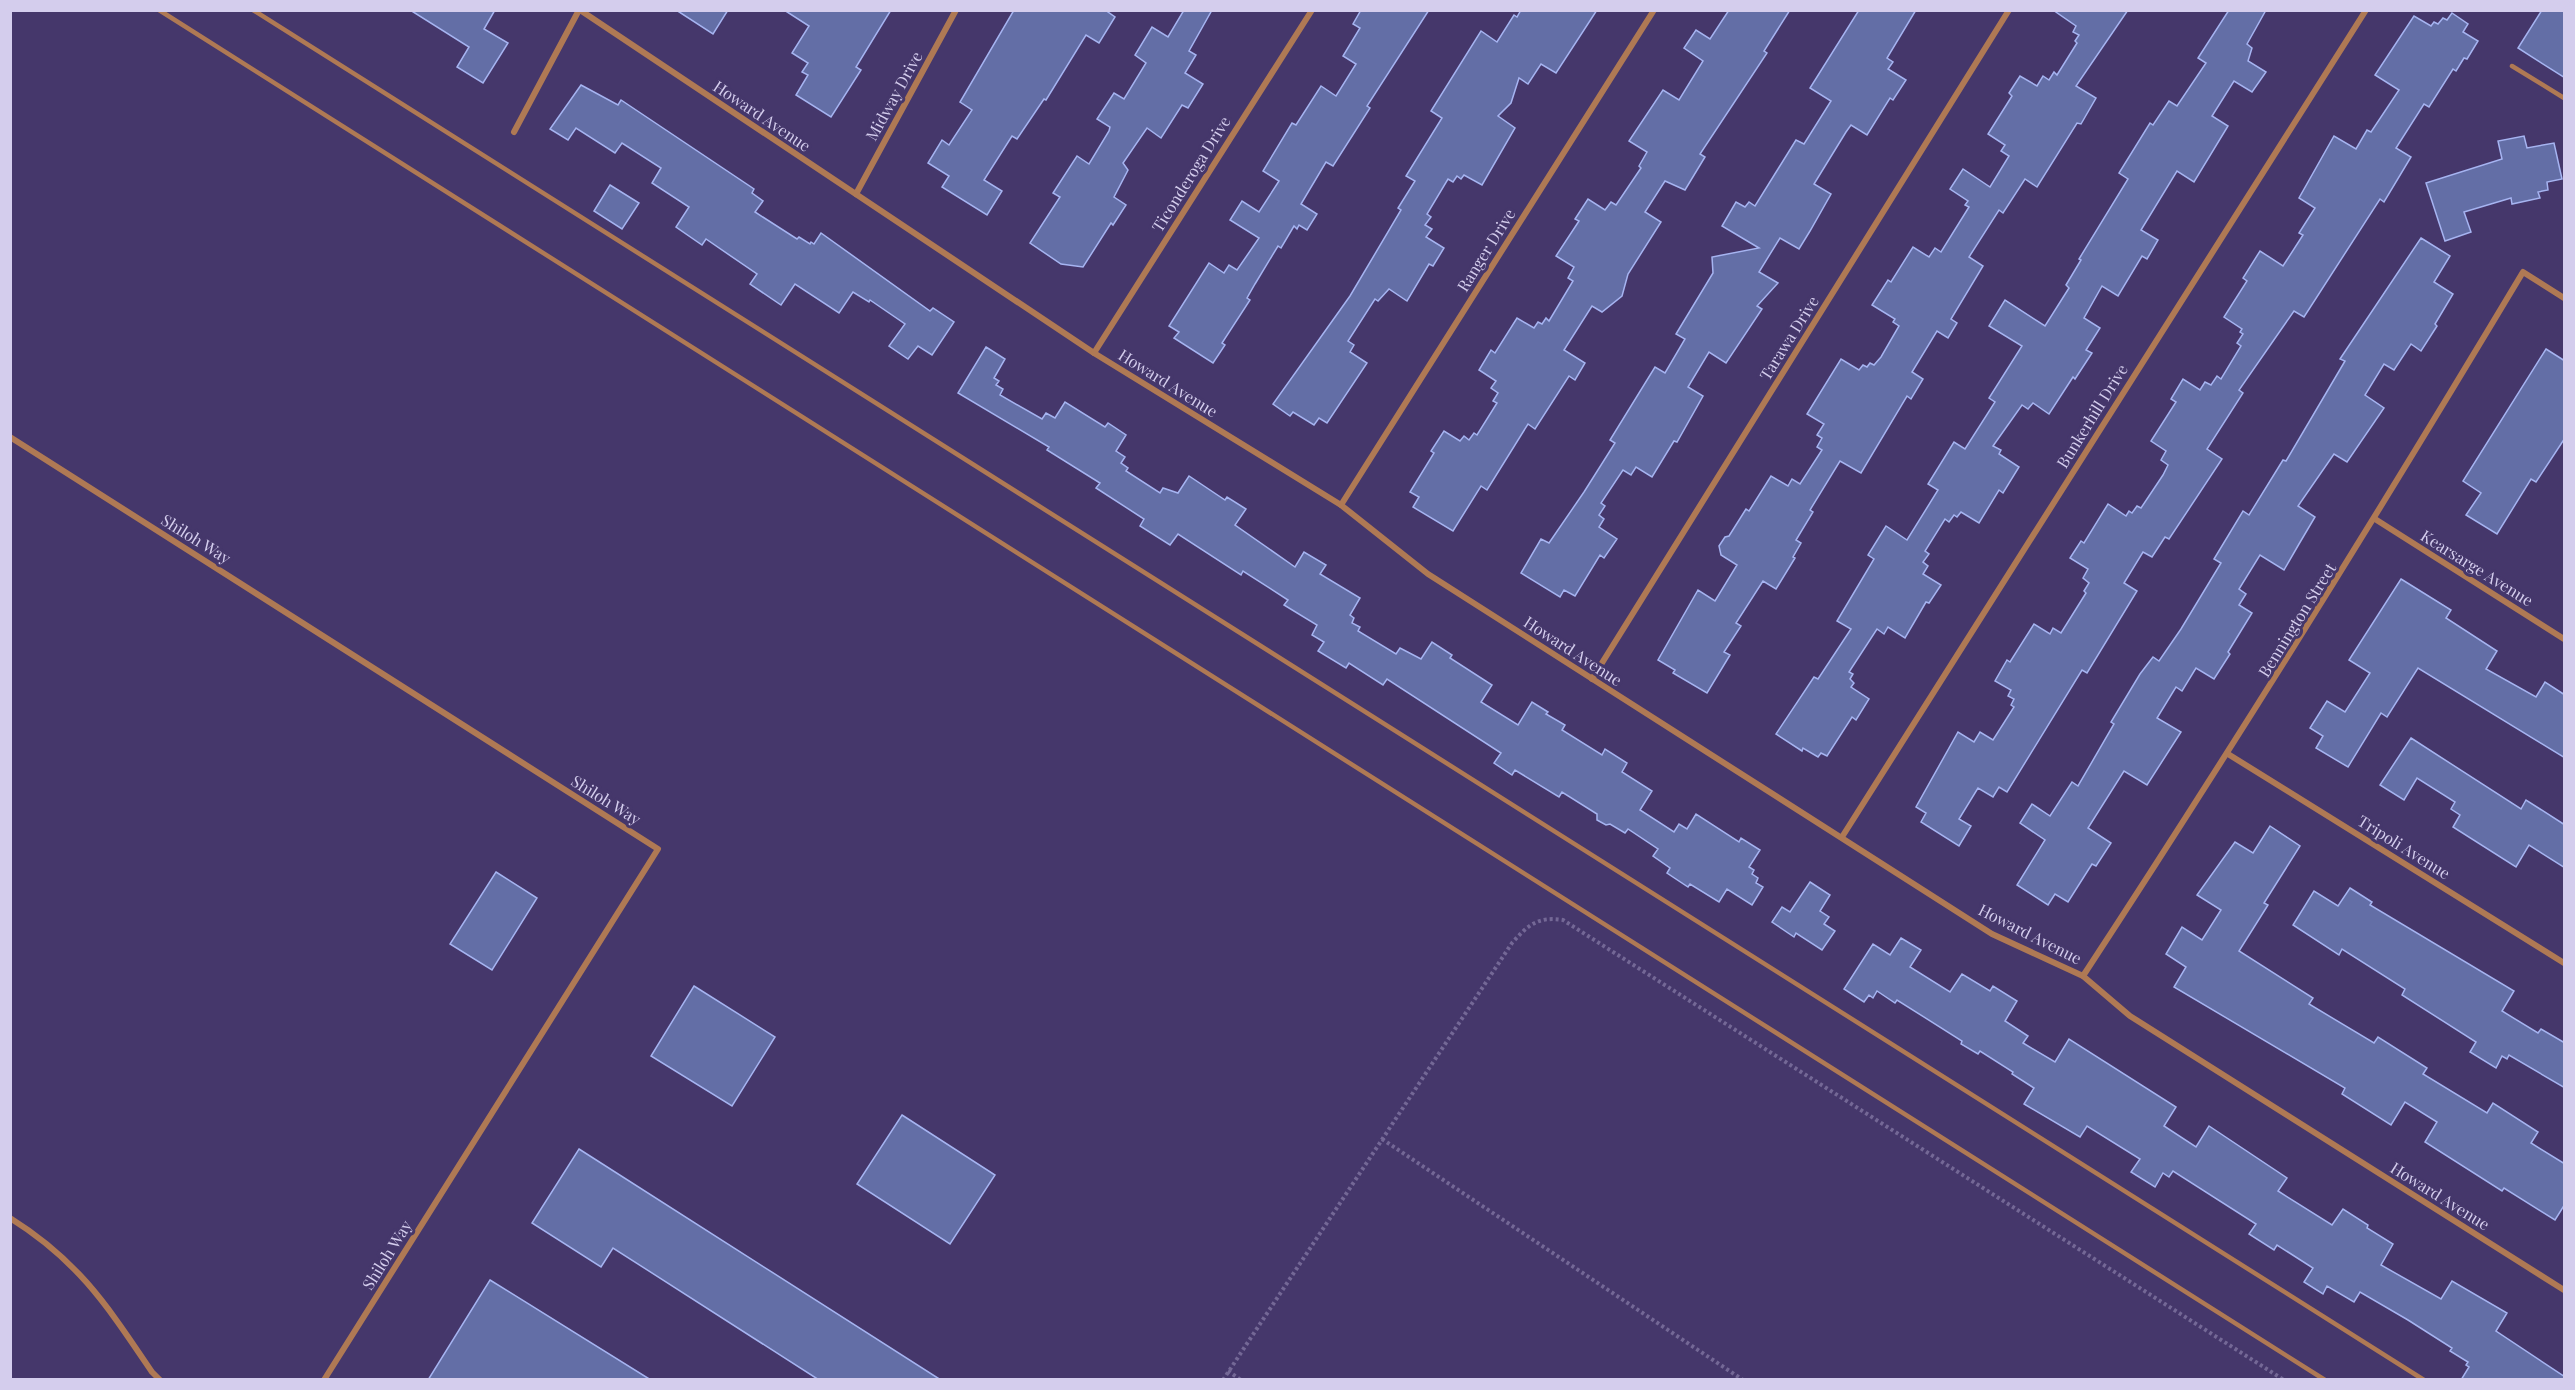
<svg xmlns="http://www.w3.org/2000/svg" width="2575" height="1390" viewBox="0 0 2575 1390" font-family="'Playfair Display',serif">
  <style>
    .building { fill: #636ea6; stroke: #a6b4f1; stroke-width: 1.5 }
    .lines { fill: none; stroke-linecap: round; stroke-linejoin: round }
    .path { stroke: #746896; stroke-width: 4; stroke-dasharray: 3 3; stroke-linecap: butt }
    .service { stroke: #af7954; stroke-width: 4.5 }
    .minor { stroke: #af7954; stroke-width: 6 }
    .labels { text-anchor: middle; stroke-width: 6; stroke-linejoin: round; paint-order: stroke }
    .street-label { font-size: 16px; fill: #d4cded; stroke: #45376b }
  </style>
  <rect width="100%" height="100%" fill="#45376b"/>
  <!-- building -->
  <g class="building">
    <polygon points="410,10 495,10 484,29 508,43 483,83 457,67 469,47"/>
    <polygon points="676,10 728,10 713,34"/>
    <polygon points="784,10 891,10 856,67 861,70 831,117 796,95 808,75 802,72 808,63 792,53 809,26"/>
    <polygon points="1014,10 1105,10 1115,17 1099,43 1086,35 1046,100 1044,99 1017,139 1012,136 984,180 1002,191 987,215 942,187 949,176 928,163 942,140 949,145 972,110 960,102"/>
    <polygon points="1184,10 1212,10 1189,51 1196,55 1185,73 1203,84 1188,108 1182,105 1161,138 1147,128 1123,163 1128,170 1114,197 1126,205 1113,225 1111,223 1083,267 1061,264 1030,243 1060,197 1053,193 1077,156 1089,164 1109,131 1110,127 1097,119 1114,93 1124,99 1146,63 1135,55 1152,27 1168,37"/>
    <polygon points="1361,10 1429,10 1367,106 1370,108 1333,166 1326,162 1301,204 1317,214 1307,230 1299,225 1297,229 1294,226 1281,248 1278,246 1255,284 1247,298 1250,300 1222,343 1225,345 1213,363 1174,338 1179,332 1169,326 1209,263 1224,273 1229,265 1237,270 1259,238 1230,220 1242,201 1259,212 1279,181 1263,171 1292,123 1296,125 1321,86 1336,96 1356,64 1343,56 1360,28 1353,24"/>
    <polygon points="1521,10 1597,10 1556,73 1541,64 1528,84 1519,78 1511,103 1498,116 1515,128 1482,185 1464,175 1461,179 1457,176 1453,182 1448,179 1427,214 1431,217 1425,225 1432,229 1426,237 1444,248 1433,266 1429,264 1407,301 1389,289 1378,301 1375,299 1348,341 1354,345 1350,352 1367,363 1327,423 1319,418 1314,425 1293,412 1290,416 1273,404 1350,296 1401,210 1398,208 1415,181 1406,176 1442,118 1431,111 1481,31 1497,42 1514,15 1517,17"/>
    <polygon points="1729,10 1790,10 1764,51 1767,53 1700,154 1705,157 1685,190 1665,181 1645,212 1661,222 1628,274 1622,296 1602,312 1592,306 1564,350 1585,363 1575,380 1569,376 1535,429 1528,424 1487,490 1481,486 1453,531 1413,507 1419,497 1410,492 1434,453 1431,451 1444,431 1460,441 1464,436 1469,440 1474,433 1477,435 1497,403 1493,401 1498,393 1491,388 1496,381 1479,370 1491,350 1495,353 1517,318 1534,328 1538,322 1542,324 1546,318 1549,321 1573,281 1568,278 1574,267 1556,256 1579,221 1575,219 1588,199 1605,210 1611,202 1616,205 1641,168 1639,166 1647,152 1629,141 1663,90 1679,100 1703,61 1684,48 1696,30 1710,39"/>
    <polygon points="1859,10 1916,10 1887,58 1893,62 1888,69 1906,80 1893,100 1890,98 1867,135 1851,125 1846,132 1814,184 1831,194 1810,231 1799,249 1780,238 1759,272 1778,283 1757,306 1762,309 1726,363 1709,352 1688,387 1703,396 1677,442 1674,441 1652,477 1636,467 1631,475 1623,470 1601,503 1605,506 1599,515 1604,519 1599,527 1617,539 1604,558 1600,555 1575,596 1564,590 1560,597 1521,573 1541,539 1549,543 1584,492 1615,443 1610,440 1655,367 1665,373 1685,339 1676,334 1713,273 1712,257 1759,248 1722,226 1736,202 1745,207 1749,202 1755,206 1796,140 1804,144 1831,101 1810,88"/>
    <polygon points="2053,10 2128,10 2076,86 2096,98 2081,124 2077,123 2037,187 2025,179 2003,213 1999,210 1969,257 1983,266 1951,319 1957,323 1948,338 1937,331 1912,372 1923,379 1911,399 1907,396 1861,473 1840,461 1810,510 1813,512 1796,540 1801,543 1793,557 1795,558 1776,589 1763,581 1736,623 1741,626 1724,652 1730,655 1707,693 1673,673 1675,670 1658,660 1698,590 1715,601 1737,565 1721,555 1719,546 1725,537 1729,536 1746,509 1749,511 1771,476 1788,486 1792,479 1800,484 1822,450 1817,447 1822,438 1817,435 1824,424 1807,414 1841,359 1859,370 1863,365 1867,367 1870,363 1874,365 1881,357 1899,326 1893,322 1895,319 1872,305 1888,280 1891,282 1913,247 1929,257 1935,248 1941,252 1969,207 1965,205 1968,201 1950,189 1963,169 1990,187 2009,156 2001,151 2005,145 1988,134 2012,96 2009,93 2020,76 2037,86 2043,76 2049,80 2054,72 2057,75 2077,43 2075,41 2079,35 2073,32 2076,26"/>
    <polygon points="2229,10 2266,10 2247,44 2252,48 2248,61 2266,72 2252,92 2234,81 2212,116 2228,126 2194,182 2177,171 2141,230 2158,240 2147,259 2142,256 2118,296 2102,286 2084,318 2100,328 2086,350 2092,353 2075,379 2073,377 2049,414 2033,403 2028,409 2022,405 1993,446 2001,450 1999,454 2019,467 2003,493 1999,490 1979,523 1961,512 1957,517 1954,515 1949,522 1945,519 1925,551 1929,554 1923,562 1928,566 1923,574 1941,585 1929,603 1926,602 1905,638 1888,627 1884,634 1877,629 1849,672 1853,674 1850,679 1854,683 1851,687 1869,699 1856,720 1852,717 1827,756 1821,753 1818,757 1803,748 1802,751 1776,734 1814,677 1818,679 1851,629 1837,621 1874,559 1868,555 1886,526 1907,540 1938,490 1928,484 1954,442 1965,449 1995,402 1989,398 2022,346 1989,326 2005,300 2045,326 2069,288 2066,285 2081,260 2079,259 2128,179 2119,173 2150,123 2153,125 2169,101 2177,106 2206,63 2198,58"/>
    <polygon points="2542,10 2565,10 2565,78 2518,48"/>
    <polygon points="2452,13 2468,24 2463,32 2478,41 2467,59 2464,58 2456,71 2453,69 2429,107 2424,104 2396,148 2411,157 2384,202 2380,199 2304,317 2294,311 2239,390 2243,393 2207,449 2222,459 2169,539 2165,537 2152,557 2143,552 2124,583 2137,591 2087,673 2082,670 2007,792 1999,787 1993,797 1978,788 1959,819 1971,826 1959,846 1921,822 1926,813 1916,807 1958,732 1974,742 1980,732 1993,740 2014,707 2011,705 2014,699 2008,696 2011,690 1995,681 2007,660 2010,662 2034,624 2050,634 2053,628 2061,633 2086,593 2084,591 2089,583 2083,578 2088,569 2070,558 2081,541 2084,543 2108,504 2126,516 2129,511 2132,513 2137,506 2141,508 2163,475 2168,465 2161,460 2166,451 2151,441 2176,402 2171,399 2183,379 2200,390 2205,382 2211,385 2217,376 2221,379 2241,346 2237,343 2243,334 2240,332 2242,329 2224,317 2247,281 2243,278 2260,251 2283,266 2303,235 2299,233 2315,208 2299,198 2334,136 2356,149 2367,130 2371,132 2399,90 2375,75 2414,16 2431,26 2434,22 2438,24 2443,18 2447,20"/>
    <polygon points="581,85 618,105 621,100 754,189 752,193 763,201 755,212 797,239 799,237 810,244 811,242 814,244 821,233 930,311 933,308 954,322 932,355 918,346 908,359 889,346 905,324 870,300 869,302 853,292 839,313 795,284 781,305 750,284 757,274 706,239 702,245 676,227 689,207 652,183 661,168 622,143 615,153 576,128 568,140 550,129"/>
    <polygon points="2524,136 2527,148 2554,143 2562,179 2547,182 2548,190 2538,192 2540,198 2512,204 2511,198 2464,212 2471,232 2445,241 2426,183 2502,159 2498,141"/>
    <polygon points="610,185 639,203 622,229 594,211"/>
    <polygon points="2421,238 2450,256 2434,282 2453,294 2435,324 2437,326 2421,351 2411,344 2394,370 2384,364 2365,395 2384,408 2347,462 2334,454 2298,506 2315,517 2299,544 2284,570 2260,555 2239,589 2246,594 2239,605 2252,613 2228,652 2230,654 2214,679 2196,668 2182,691 2176,687 2157,718 2181,732 2147,785 2124,771 2088,828 2111,843 2096,866 2092,864 2068,902 2055,894 2048,905 2017,885 2045,840 2020,823 2032,804 2050,816 2072,782 2078,786 2114,724 2111,722 2140,674 2153,657 2159,661 2181,629 2221,563 2214,559 2243,511 2249,515 2283,460 2286,461 2345,361 2340,359"/>
    <polygon points="986,347 1005,359 994,378 999,381 996,385 1003,389 1000,395 1042,419 1046,413 1055,418 1065,402 1105,427 1108,423 1126,435 1116,451 1125,457 1121,463 1128,468 1126,471 1160,493 1163,488 1178,493 1189,476 1225,500 1227,497 1246,509 1235,525 1295,567 1304,552 1326,565 1320,574 1360,598 1350,615 1354,618 1352,623 1360,627 1358,631 1396,654 1400,648 1421,659 1432,642 1452,655 1450,658 1492,685 1481,702 1518,725 1532,702 1548,712 1546,714 1565,725 1562,730 1602,755 1605,749 1627,763 1622,772 1652,791 1640,810 1674,832 1679,824 1687,829 1696,814 1739,842 1741,838 1760,850 1749,867 1754,870 1752,874 1758,878 1756,883 1763,887 1752,905 1727,889 1719,902 1690,884 1688,887 1667,873 1670,868 1653,856 1658,849 1628,829 1625,833 1610,824 1606,825 1597,820 1597,814 1562,792 1559,797 1515,770 1512,775 1494,763 1501,753 1387,679 1383,685 1349,663 1346,668 1318,651 1324,642 1312,635 1317,625 1284,605 1288,600 1243,571 1241,575 1178,534 1170,545 1140,526 1144,519 1096,488 1100,483 1047,450 1049,447 958,393"/>
    <polygon points="2546,349 2565,361 2565,438 2536,482 2531,479 2497,534 2466,515 2481,493 2463,481"/>
    <polygon points="2401,579 2451,610 2446,618 2497,651 2486,669 2536,697 2545,682 2565,695 2565,758 2418,668 2387,717 2381,713 2348,767 2316,748 2323,736 2310,728 2327,701 2345,712 2370,673 2349,660"/>
    <polygon points="2411,738 2521,809 2526,800 2565,825 2565,868 2529,845 2516,867 2453,827 2460,815 2451,809 2455,802 2417,778 2404,800 2380,785"/>
    <polygon points="2270,826 2300,846 2264,903 2268,905 2239,951 2313,998 2309,1004 2374,1043 2378,1037 2427,1068 2423,1074 2487,1113 2493,1103 2538,1132 2531,1143 2565,1164 2565,1204 2555,1220 2504,1188 2502,1191 2425,1142 2437,1122 2405,1102 2391,1125 2342,1094 2345,1088 2174,987 2186,967 2166,954 2182,927 2202,940 2221,910 2197,895 2235,842 2253,853"/>
    <polygon points="496,872 537,898 492,970 450,944"/>
    <polygon points="1810,882 1830,895 1820,911 1829,917 1824,924 1835,931 1822,950 1796,933 1794,937 1772,922 1782,907 1790,912"/>
    <polygon points="2350,888 2372,902 2370,905 2514,991 2502,1011 2538,1033 2541,1029 2565,1043 2565,1088 2509,1055 2507,1059 2502,1056 2496,1068 2470,1052 2476,1042 2402,995 2405,989 2342,949 2339,955 2293,925 2314,891 2338,906"/>
    <polygon points="1901,938 1921,950 1910,967 1950,992 1962,974 1990,991 1993,986 2017,1001 2005,1021 2028,1036 2023,1043 2055,1062 2069,1039 2176,1107 2164,1126 2196,1147 2209,1126 2287,1178 2278,1191 2332,1225 2343,1209 2368,1225 2367,1228 2393,1244 2381,1265 2441,1299 2452,1281 2507,1313 2496,1331 2565,1377 2565,1380 2461,1380 2469,1367 2466,1365 2468,1362 2450,1351 2452,1348 2408,1320 2360,1292 2354,1302 2327,1286 2323,1294 2304,1282 2313,1268 2277,1245 2274,1250 2249,1234 2256,1224 2173,1171 2169,1177 2163,1173 2155,1187 2131,1172 2140,1159 2087,1126 2080,1137 2024,1104 2034,1088 2012,1074 2013,1072 1980,1051 1978,1054 1961,1044 1962,1041 1897,1000 1895,1003 1877,991 1873,998 1869,995 1864,1002 1844,989 1873,944 1890,955"/>
    <polygon points="694,986 775,1037 732,1106 651,1056"/>
    <polygon points="902,1115 995,1175 950,1244 857,1184"/>
    <polygon points="579,1149 941,1380 819,1380 613,1248 601,1267 532,1223"/>
    <polygon points="490,1280 651,1380 428,1380"/>
  </g>
  <g class="lines">
    <!-- path -->
    <g class="path">
      <polyline points="1382,1139 1743,1380"/>
      <polyline points="1228,1371 1241,1380"/>
      <path d="M1223 1380 1512 943C1528 925 1538 916 1563 920L2284 1380"/>
    </g>
    <!-- service -->
    <g class="service">
      <polyline points="159,10 2325,1380"/>
      <polyline points="253,10 2424,1380"/>
      <polyline points="2512,66 2564,98"/>
    </g>
    <!-- minor -->
    <g class="minor">
      <polyline points="580,10 1094,353 1341,505 1428,574 1992,934 2083,976 2130,1016 2564,1290"/>
      <polyline points="514,132 579,10"/>
      <polyline points="856,194 956,10"/>
      <polyline points="1094,353 1312,10"/>
      <polyline points="10,437 658,849 324,1380"/>
      <polyline points="1341,505 1654,10"/>
      <polyline points="2375,519 2564,639"/>
      <polyline points="1592,679 2009,10"/>
      <polyline points="2228,754 2564,963"/>
      <polyline points="1842,837 2366,10"/>
      <path d="M2083 976C2235 744 2381 509 2523 272L2564 298"/>
      <path d="M10 1218C79 1261 108 1307 152 1372L160 1380"/>
    </g>
  </g>
  <g class="labels">
    <!-- street labels -->
    <g class="street-label">
      <text transform="translate(894 96) rotate(-61)" y="6">Midway Drive</text>
      <text transform="translate(762 116) rotate(34)" y="6">Howard Avenue</text>
      <text transform="translate(1191 174) rotate(-58)" y="6">Ticonderoga Drive</text>
      <text transform="translate(1486 250) rotate(-58)" y="6">Ranger Drive</text>
      <text transform="translate(1789 338) rotate(-58)" y="6">Tarawa Drive</text>
      <text transform="translate(1168 383) rotate(32)" y="6">Howard Avenue</text>
      <text transform="translate(2092 416) rotate(-58)" y="6">Bunkerhill Drive</text>
      <text transform="translate(196 539) rotate(32)" y="6">Shiloh Way</text>
      <text transform="translate(2477 568) rotate(32)" y="6">Kearsarge Avenue</text>
      <text transform="translate(2297 620) rotate(-58)" y="6">Bennington Street</text>
      <text transform="translate(1573 651) rotate(33)" y="6">Howard Avenue</text>
      <text transform="translate(606 800) rotate(32)" y="6">Shiloh Way</text>
      <text transform="translate(2404 847) rotate(32)" y="6">Tripoli Avenue</text>
      <text transform="translate(2030 934) rotate(27)" y="6">Howard Avenue</text>
      <text transform="translate(2440 1196) rotate(32)" y="6">Howard Avenue</text>
      <text transform="translate(387 1255) rotate(-58)" y="6">Shiloh Way</text>
    </g>
  </g>
  <!-- border -->
  <rect width="2575" height="1390" fill="none" stroke="#d4cded" stroke-width="24"/>
</svg>
